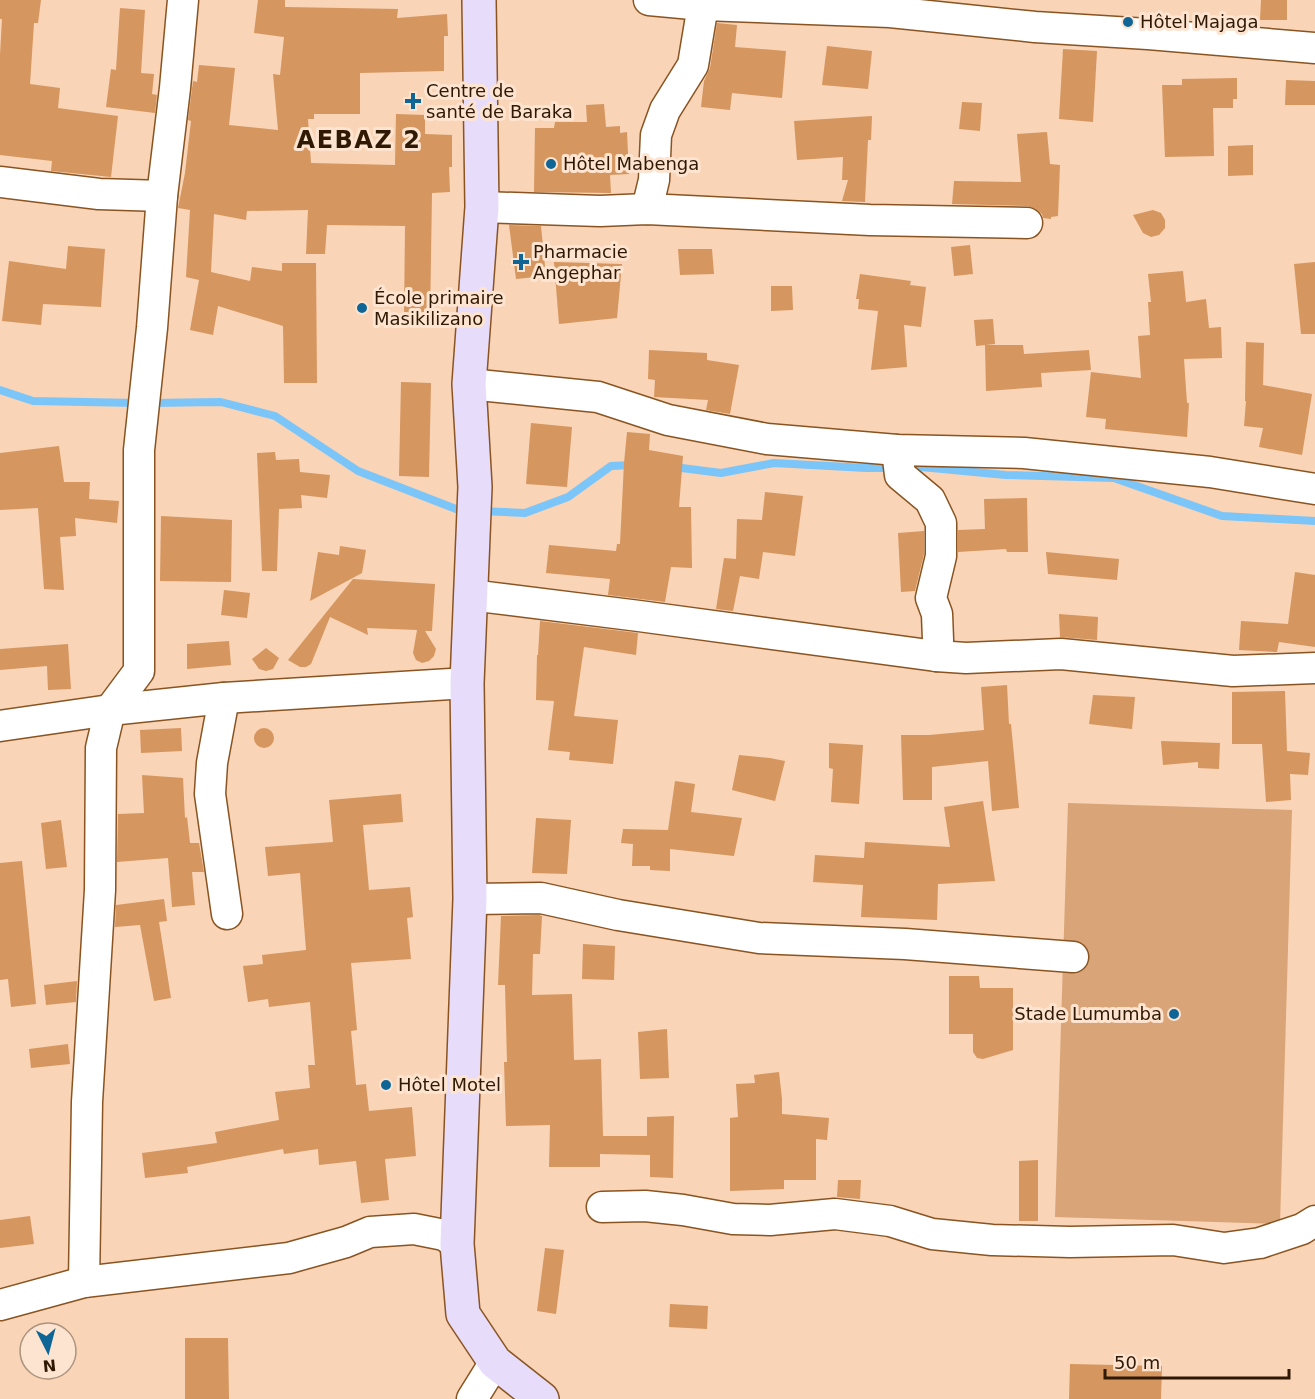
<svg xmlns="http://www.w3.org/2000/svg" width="1315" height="1399" viewBox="0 0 1315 1399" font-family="'DejaVu Sans',sans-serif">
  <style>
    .green { fill: #d8a478 }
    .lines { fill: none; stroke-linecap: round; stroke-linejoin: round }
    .stream { stroke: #7bc5f9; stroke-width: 8 }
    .building { fill: #d5965f }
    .street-casing { stroke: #895421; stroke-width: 33 }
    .secondary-casing { stroke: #895421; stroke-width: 36 }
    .street { stroke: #fff; stroke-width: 30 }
    .secondary { stroke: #e8dcfb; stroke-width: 33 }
    .poi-dot { fill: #0e6596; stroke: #fde4d0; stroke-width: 2 }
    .labels { text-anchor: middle; stroke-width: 6; stroke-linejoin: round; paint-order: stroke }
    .poi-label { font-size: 18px; fill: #2f1904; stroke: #fde4d0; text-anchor: start }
    .district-label { font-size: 24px; font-weight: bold; letter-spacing: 1.5px; fill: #2f1904; stroke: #fde4d0 }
  </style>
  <rect width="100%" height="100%" fill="#f9d4b6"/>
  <!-- green -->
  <polygon class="green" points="1068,803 1292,810 1280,1224 1055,1217"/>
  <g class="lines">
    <!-- stream -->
    <g class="stream">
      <polyline points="0,390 33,401 137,403"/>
      <polyline points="149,403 221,402 275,416 358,471 456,509 465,510"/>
      <polyline points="674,467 721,473 774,463 866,468 894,468"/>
      <polyline points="906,468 921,467 1006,475 1114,478 1222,516 1315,521"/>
      <polyline points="480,511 525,513 568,497 611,466 632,465"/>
    </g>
  </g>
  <!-- building -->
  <g class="building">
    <polygon points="0,0 41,0 38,23 34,23 30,84 60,88 58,108 118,116 111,177 51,171 52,161 0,155 0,55 2,19 0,19"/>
    <polygon points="258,0 285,0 285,7 398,9 397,18 447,14 448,36 444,36 444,71 360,73 360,114 314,114 314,119 308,119 311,163 395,165 396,114 425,115 425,134 452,135 452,167 449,167 450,192 432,193 430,320 404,319 405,226 327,225 325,254 306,254 308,210 247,211 246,220 214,214 211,272 250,281 252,267 282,271 282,263 316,263 317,383 284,383 283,326 218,306 213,335 190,330 199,280 186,277 190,210 178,208 185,173 191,121 188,120 193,81 197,82 199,65 235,68 229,125 278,130 273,74 280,75 284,37 254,33"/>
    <polygon points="1261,0 1287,0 1287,20 1260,20"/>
    <polygon points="120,8 145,10 141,73 154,74 152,94 157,95 155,113 106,107 111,69 116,70"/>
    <polygon points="717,23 737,25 735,47 786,51 782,98 732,93 730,110 701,107 704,81 710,68"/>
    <polygon points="827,46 872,51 868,89 822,85"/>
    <polygon points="1063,49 1097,51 1093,122 1059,119"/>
    <polygon points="1237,78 1237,99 1233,99 1233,108 1213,108 1214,156 1165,157 1162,85 1182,85 1182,79"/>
    <polygon points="1286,80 1315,81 1315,105 1285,105"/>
    <polygon points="962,102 982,103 980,131 959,129"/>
    <polygon points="604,104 606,127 620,126 620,133 627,132 629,174 610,175 611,193 534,192 535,128 554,128 555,122 587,122 586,105"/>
    <polygon points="872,116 871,140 868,140 865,202 842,201 848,180 842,180 843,157 797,160 794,121"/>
    <polygon points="1047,132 1050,164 1060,165 1058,216 1051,217 1051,219 1043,218 1042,214 1036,209 1027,206 952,204 954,181 1021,182 1017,134"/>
    <polygon points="1253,145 1253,175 1228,176 1228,146"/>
    <polygon points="1153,210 1161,213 1165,220 1165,228 1159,235 1151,237 1143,233 1133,215"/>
    <polygon points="509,225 541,226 546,276 516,279"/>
    <polygon points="970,245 973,274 954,276 951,247"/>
    <polygon points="68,246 105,249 101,307 43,304 41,325 2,321 9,261 66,269"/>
    <polygon points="678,249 712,249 714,274 680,275"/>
    <polygon points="554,262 622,264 617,318 559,324"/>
    <polygon points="1315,262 1315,334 1301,334 1294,264"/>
    <polygon points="1183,271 1186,302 1206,299 1209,328 1221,327 1222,358 1184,359 1187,403 1189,403 1187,437 1105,429 1106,419 1086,417 1091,372 1141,378 1138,336 1150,335 1148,302 1151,302 1148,274"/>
    <polygon points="860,274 911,281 910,285 926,287 921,327 904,325 907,367 871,370 878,311 858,309 859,299 856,299"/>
    <polygon points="771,286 792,286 793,310 771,311"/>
    <polygon points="993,319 995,344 976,346 974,320"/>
    <polygon points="1246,342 1264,343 1263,385 1312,394 1302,455 1259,447 1263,428 1244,426 1246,401 1245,401"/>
    <polygon points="985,345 1023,345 1024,354 1089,350 1091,370 1041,373 1042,387 986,391"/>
    <polygon points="649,350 707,353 707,360 739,365 730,414 706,410 708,400 654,397 655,380 648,379"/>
    <polygon points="401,382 431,383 429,477 399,476"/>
    <polygon points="531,423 572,427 567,487 526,484"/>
    <polygon points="627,432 650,434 649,450 683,456 679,507 691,507 692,568 671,567 665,602 608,595 610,579 546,573 549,545 616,551 617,544 620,544 624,463"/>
    <polygon points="59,446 64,482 90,482 89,499 119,501 117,523 75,518 76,536 60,537 64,590 44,589 38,508 0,510 0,453"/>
    <polygon points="275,452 276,460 299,459 300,472 330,475 327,498 301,495 302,508 279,509 277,571 262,571 257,453"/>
    <polygon points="765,492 803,496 795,556 763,552 759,579 740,576 733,611 716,609 724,558 736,559 737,519 762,520"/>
    <polygon points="1027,498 1028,552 1007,552 1006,549 958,552 958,530 985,529 984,499"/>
    <polygon points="161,516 232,520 231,582 160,581"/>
    <polygon points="924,531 924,554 915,591 901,592 898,533"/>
    <polygon points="340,546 366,550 362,573 310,601 318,552 339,555"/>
    <polygon points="1046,552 1119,559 1117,580 1048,574"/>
    <polygon points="1295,572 1315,575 1315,647 1279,642 1277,652 1239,650 1241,621 1288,624"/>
    <polygon points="353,579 435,584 432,631 425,631 436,649 434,656 429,661 422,663 416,660 413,653 417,630 367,628 368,635 330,617 311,664 306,667 300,667 288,660"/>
    <polygon points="224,590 250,593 247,618 221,615"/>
    <polygon points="1059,614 1098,617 1097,640 1060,637"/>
    <polygon points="540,621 638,633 636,655 584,647 574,716 618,720 613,764 569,760 570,752 548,750 554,701 536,700 537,655 538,655"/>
    <polygon points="229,641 231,665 187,669 187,644"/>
    <polygon points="68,644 71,689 48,690 47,666 0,670 0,649"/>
    <polygon points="266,648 279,658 273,669 266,671 259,669 252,659"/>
    <polygon points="1007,685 1009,724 1011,724 1019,808 992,811 988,761 932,767 932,800 903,800 901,735 929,735 984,730 981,687"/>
    <polygon points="1285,691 1287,751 1310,753 1308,775 1290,774 1291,800 1266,802 1262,744 1232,744 1232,692"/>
    <polygon points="1093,695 1135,697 1132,729 1089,724"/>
    <circle cx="264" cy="738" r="10"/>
    <polygon points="181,728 182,751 141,753 140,730"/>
    <polygon points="1161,741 1220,743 1219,769 1198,768 1198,762 1163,765"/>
    <polygon points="829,743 863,745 859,804 831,802 833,769 829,768"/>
    <polygon points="739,755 770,758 785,761 775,801 732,790"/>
    <polygon points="142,775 183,778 185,818 187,817 190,843 199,843 204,872 192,872 195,905 172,907 168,858 117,862 118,814 144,813"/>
    <polygon points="675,781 695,784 691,812 742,818 734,856 670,849 670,871 650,870 650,866 632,866 633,844 621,843 623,829 668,830"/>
    <polygon points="401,794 403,822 363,825 369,890 410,887 413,917 407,918 411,959 351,963 357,1030 351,1031 356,1085 366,1084 369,1111 412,1107 416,1156 385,1159 389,1200 361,1203 356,1161 319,1165 318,1149 284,1154 283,1149 187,1167 188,1173 145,1178 142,1153 217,1143 215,1132 279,1120 275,1092 310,1088 308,1065 315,1065 310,1002 269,1007 268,999 248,1002 243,966 263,964 262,955 306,950 300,873 268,876 265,847 333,842 329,800"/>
    <polygon points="983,801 995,881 938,884 937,920 861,917 863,885 813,882 815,855 864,858 865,842 950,847 944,807"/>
    <polygon points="536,818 571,820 567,874 532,873"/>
    <polygon points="61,820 67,867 46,869 41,823"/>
    <polygon points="22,861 36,1004 11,1007 8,979 0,980 0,863"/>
    <polygon points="164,899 167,921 159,922 171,998 154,1001 140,925 115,927 116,905"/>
    <polygon points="539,915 542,916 540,954 533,954 532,995 572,994 574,1060 601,1059 603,1136 647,1136 647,1117 674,1116 673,1178 650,1177 650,1155 600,1154 600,1167 549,1167 550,1125 506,1126 504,1062 507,1062 505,985 498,985 501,916"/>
    <polygon points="583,944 615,946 614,980 582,979"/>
    <polygon points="949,976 979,976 980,988 1013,988 1013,1050 983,1059 977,1058 973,1052 973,1034 949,1034"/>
    <polygon points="77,981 76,1002 46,1005 44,985"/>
    <polygon points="667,1029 669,1078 640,1079 638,1032"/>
    <polygon points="68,1044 70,1064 31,1068 29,1049"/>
    <polygon points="779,1072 782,1099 782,1114 829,1118 827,1140 816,1139 816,1180 784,1180 784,1189 730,1191 730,1118 738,1117 736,1084 755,1083 754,1075"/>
    <polygon points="1038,1160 1038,1221 1019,1221 1019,1161"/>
    <polygon points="838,1180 861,1180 860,1199 837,1197"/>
    <polygon points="30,1216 34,1244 0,1248 0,1220"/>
    <polygon points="545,1248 564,1250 556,1314 537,1311"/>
    <polygon points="670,1304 708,1306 707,1329 669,1327"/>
    <polygon points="185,1338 228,1338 229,1399 185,1399"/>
    <polygon points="1070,1364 1162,1366 1161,1399 1069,1399"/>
  </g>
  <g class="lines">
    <!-- street casing -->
    <g class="street-casing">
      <g id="street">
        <polyline points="649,0 703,5 890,12 1035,27 1148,34 1315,48"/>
        <polyline points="0,182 99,194 162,196"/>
        <polyline points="482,207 600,211 647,209 870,220 1027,223"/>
        <polyline points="647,209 654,180 656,135 665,110 693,65 703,5"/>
        <polyline points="469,384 598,397 668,420 767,439 897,450 1024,453 1210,472 1315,489"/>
        <polyline points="897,450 900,475 930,500 941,523 941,556 931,598 937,614 938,640 936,656"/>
        <polyline points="470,595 639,616 936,656 966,658 1061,654 1233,671 1315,668"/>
        <polyline points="224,698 212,763 210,794 227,914"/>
        <polyline points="0,726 110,710 224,698 467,683"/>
        <polyline points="470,899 541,898 618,915 759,938 905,944 1073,957"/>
        <polyline points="602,1207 645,1206 683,1210 733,1219 770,1220 835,1214 890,1221 932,1234 992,1240 1070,1242 1173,1240 1224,1248 1260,1243 1302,1229 1315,1221"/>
        <polyline points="84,1282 87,1102 100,890 101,748 110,710 139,671 139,450 152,328 162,196 175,88 183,0"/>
        <polyline points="0,1305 84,1282 289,1258 346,1242 370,1232 414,1229 444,1235 457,1244"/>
        <polyline points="472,1399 495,1362"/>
      </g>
    </g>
    <!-- secondary casing -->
    <g class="secondary-casing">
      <polyline id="secondary" points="479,0 482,207 469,384 475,487 467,683 470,899 457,1244 463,1314 495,1362 542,1399"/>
    </g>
    <!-- street -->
    <use href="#street" class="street"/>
    <!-- secondary -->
    <use href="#secondary" class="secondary"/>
  </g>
  <!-- markers -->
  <g class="poi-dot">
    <circle cx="1128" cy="22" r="6"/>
    <path d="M410 92h6v6h6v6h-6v6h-6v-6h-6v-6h6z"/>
    <circle cx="551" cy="164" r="6"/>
    <path d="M518 253h6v6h6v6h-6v6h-6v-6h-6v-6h6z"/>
    <circle cx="362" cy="308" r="6"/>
    <circle cx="1174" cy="1014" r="6"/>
    <circle cx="386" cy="1085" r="6"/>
  </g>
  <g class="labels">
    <!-- poi labels -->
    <g class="poi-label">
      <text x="1140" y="28">Hôtel Majaga</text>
      <text x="426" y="97">Centre de<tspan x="426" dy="21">santé de Baraka</tspan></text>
      <text x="563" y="170">Hôtel Mabenga</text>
      <text x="533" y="258">Pharmacie<tspan x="533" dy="21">Angephar</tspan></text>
      <text x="374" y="304">École primaire<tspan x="374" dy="21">Masikilizano</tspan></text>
      <text x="1162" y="1020" text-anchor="end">Stade Lumumba</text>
      <text x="398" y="1091">Hôtel Motel</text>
    </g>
    <!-- district labels -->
    <g class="district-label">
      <text x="359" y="148">AEBAZ 2</text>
    </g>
  </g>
  <!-- north arrow -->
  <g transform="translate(48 1351) rotate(174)"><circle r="28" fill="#fde4d0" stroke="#ab937e" stroke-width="1.5"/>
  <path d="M0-4.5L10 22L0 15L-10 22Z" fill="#0e6596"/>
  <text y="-9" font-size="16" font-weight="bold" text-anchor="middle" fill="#2f1904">N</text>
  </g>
  <!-- scale -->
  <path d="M1105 1369v9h184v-9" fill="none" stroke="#2f1904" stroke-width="3"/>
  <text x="1114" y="1369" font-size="18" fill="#2f1904" stroke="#fde4d0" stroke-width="4.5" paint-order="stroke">50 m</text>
</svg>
